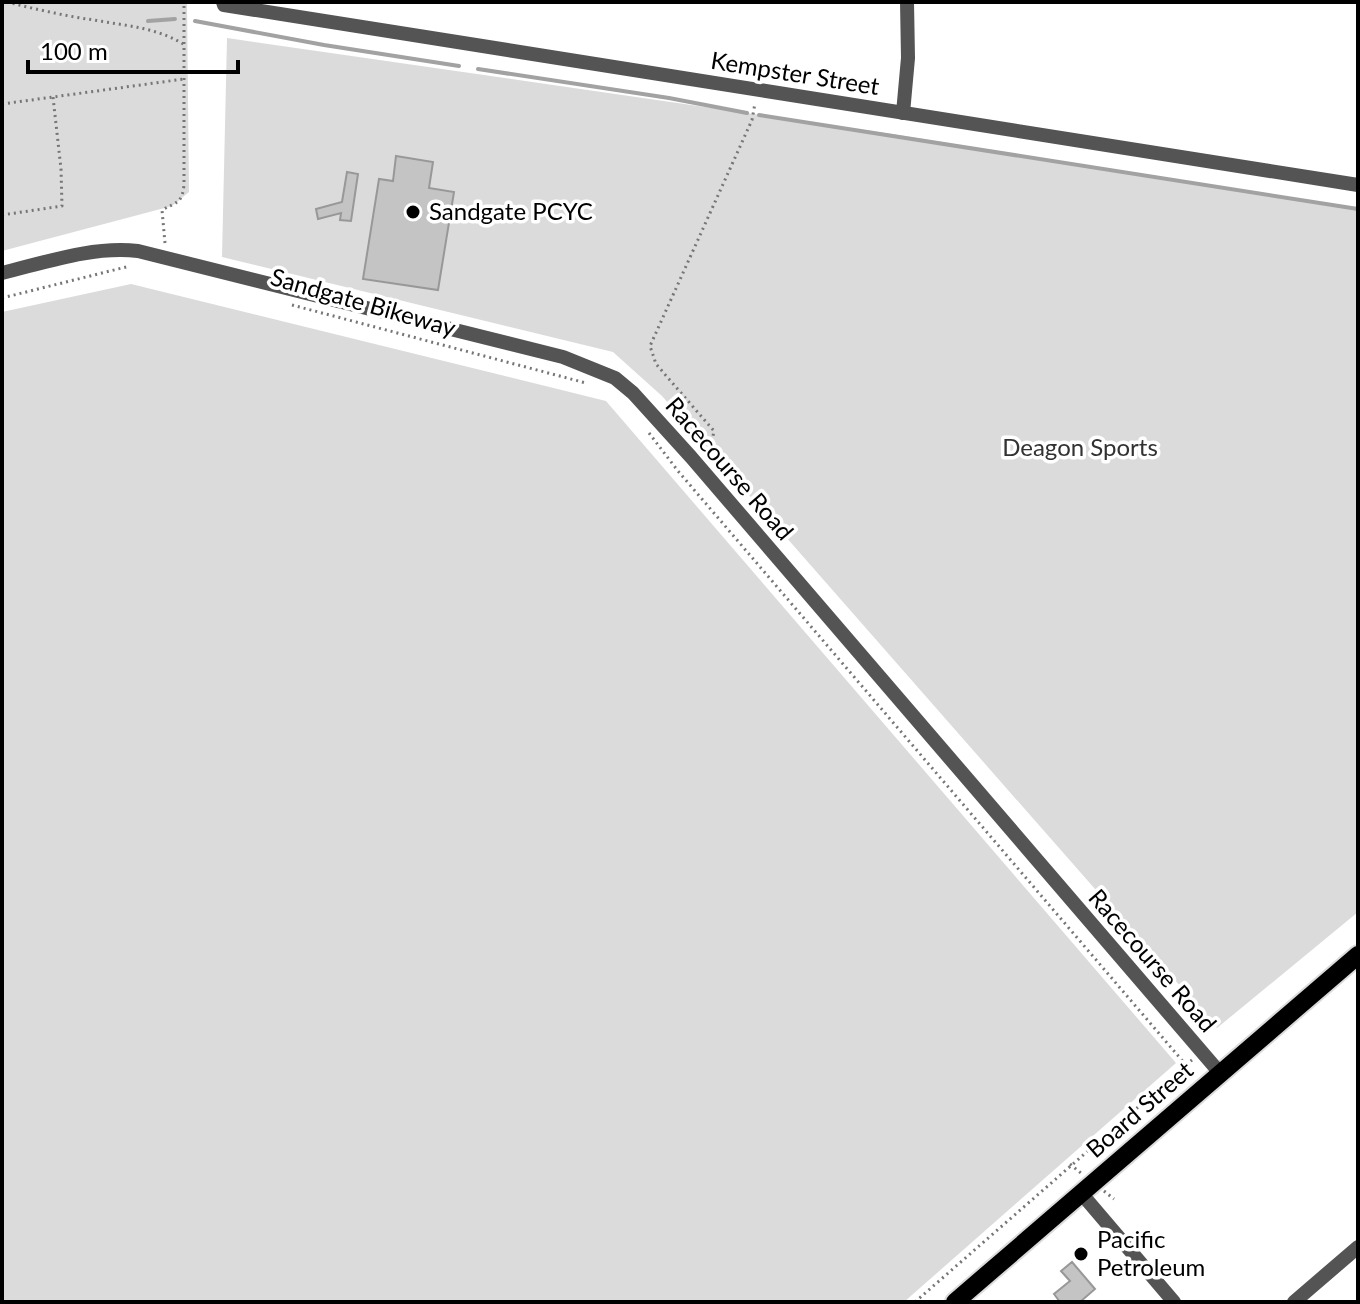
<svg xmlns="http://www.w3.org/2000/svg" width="1360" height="1304" viewBox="0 0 1360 1304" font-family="Lato,sans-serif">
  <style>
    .green { fill: #dbdbdb }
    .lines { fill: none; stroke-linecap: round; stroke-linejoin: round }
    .stream { stroke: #a2a2a2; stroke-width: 4 }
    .building { fill: #c4c4c4; stroke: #989898; stroke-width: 2 }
    .major-casing { stroke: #dbdbdb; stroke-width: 22 }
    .path { stroke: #767676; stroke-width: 3; stroke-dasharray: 2 4; stroke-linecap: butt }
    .minor { stroke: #545454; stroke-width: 14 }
    .major { stroke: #000; stroke-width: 18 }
    .poi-dot { fill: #000; stroke: #fff; stroke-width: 3 }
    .labels { text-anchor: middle; stroke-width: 7; stroke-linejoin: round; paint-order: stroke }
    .street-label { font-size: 24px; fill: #000; stroke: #fff }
    .poi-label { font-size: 24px; fill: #000; stroke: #fff; text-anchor: start }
    .park-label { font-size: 24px; fill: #323232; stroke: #fff }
  </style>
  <rect width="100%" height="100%" fill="#fff"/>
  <!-- green -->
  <g class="green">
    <polygon points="2,2 187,2 189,192 172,206 2,251"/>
    <polygon points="227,38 892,134 1358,209 1358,912 1217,1028 662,396 613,352 222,257"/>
    <polygon points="131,284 606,401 1176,1063 904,1302 2,1302 2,312"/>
  </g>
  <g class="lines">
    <!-- stream -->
    <g class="stream">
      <polyline points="148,21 175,19"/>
      <polyline points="195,21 324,45 459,66"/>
      <polyline points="478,69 669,98 747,113"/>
      <polyline points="759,115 1358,209"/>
    </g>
  </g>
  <!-- building -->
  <g class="building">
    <polygon points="396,156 433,162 429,188 454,192 438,290 363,279 379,179 393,181"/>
    <polygon points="347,172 358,174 351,221 340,220 341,213 318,219 316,209 342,202"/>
    <polygon points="1072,1262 1095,1289 1080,1302 1060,1302 1054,1294 1070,1281 1061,1271"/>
  </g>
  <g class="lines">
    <!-- major casing -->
    <g class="major-casing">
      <polyline id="major" points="955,1302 1358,955"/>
    </g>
    <!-- path -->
    <g class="path">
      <path d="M7 2C35 9 65 16 94 20 126 26 156 27 185 45"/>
      <polyline points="2,104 184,79"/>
      <polyline points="2,215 62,206 61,169 53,97"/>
      <path d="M165 243 162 210C176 202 182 204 184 185V2"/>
      <polyline points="2,298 130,266"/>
      <polyline points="292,305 586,383"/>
      <polyline points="649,433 678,471 1186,1065"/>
      <polyline points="700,448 713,436 714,431 656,364 650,346 752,120 755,103"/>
      <polyline points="1070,1164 1082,1174"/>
      <polyline points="1104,1191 1114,1199"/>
      <polyline points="915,1302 1192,1060"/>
    </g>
    <!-- minor -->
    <g class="minor">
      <polyline points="223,2 224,5 1358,185"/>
      <polyline points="903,113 908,58 907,2"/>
      <path d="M2 273C47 262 92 246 138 251L563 357 615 378 633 393 691 457 1220 1073"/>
      <polyline points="1081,1193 1174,1302"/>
      <polyline points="1294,1302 1358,1247"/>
    </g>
    <!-- major -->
    <use href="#major" class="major"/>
  </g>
  <!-- markers -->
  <g class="poi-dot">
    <circle cx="413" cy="212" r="8"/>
    <circle cx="1081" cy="1254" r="8"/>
  </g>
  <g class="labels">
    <!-- street labels -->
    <g class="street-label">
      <text transform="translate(795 74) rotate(9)" y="8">Kempster Street</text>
      <text transform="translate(363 303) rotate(16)" y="8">Sandgate Bikeway</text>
      <text transform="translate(729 469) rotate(49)" y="8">Racecourse Road</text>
      <text transform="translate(1152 961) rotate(49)" y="8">Racecourse Road</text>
      <text transform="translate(1140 1110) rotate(-41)" y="8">Board Street</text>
    </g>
    <!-- poi labels -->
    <g class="poi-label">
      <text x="429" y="220">Sandgate PCYC</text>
      <text x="1097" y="1248">Pacific<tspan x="1097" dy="28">Petroleum</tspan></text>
    </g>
    <!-- park labels -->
    <g class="park-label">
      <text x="1080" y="456">Deagon Sports</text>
    </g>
  </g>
  <!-- border -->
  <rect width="1360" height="1304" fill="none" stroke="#000000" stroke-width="8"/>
  <!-- scale -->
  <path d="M28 60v12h210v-12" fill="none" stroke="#000000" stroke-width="4"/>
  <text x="40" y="60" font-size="24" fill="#000000" stroke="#ffffff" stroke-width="6" paint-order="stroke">100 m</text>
</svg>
